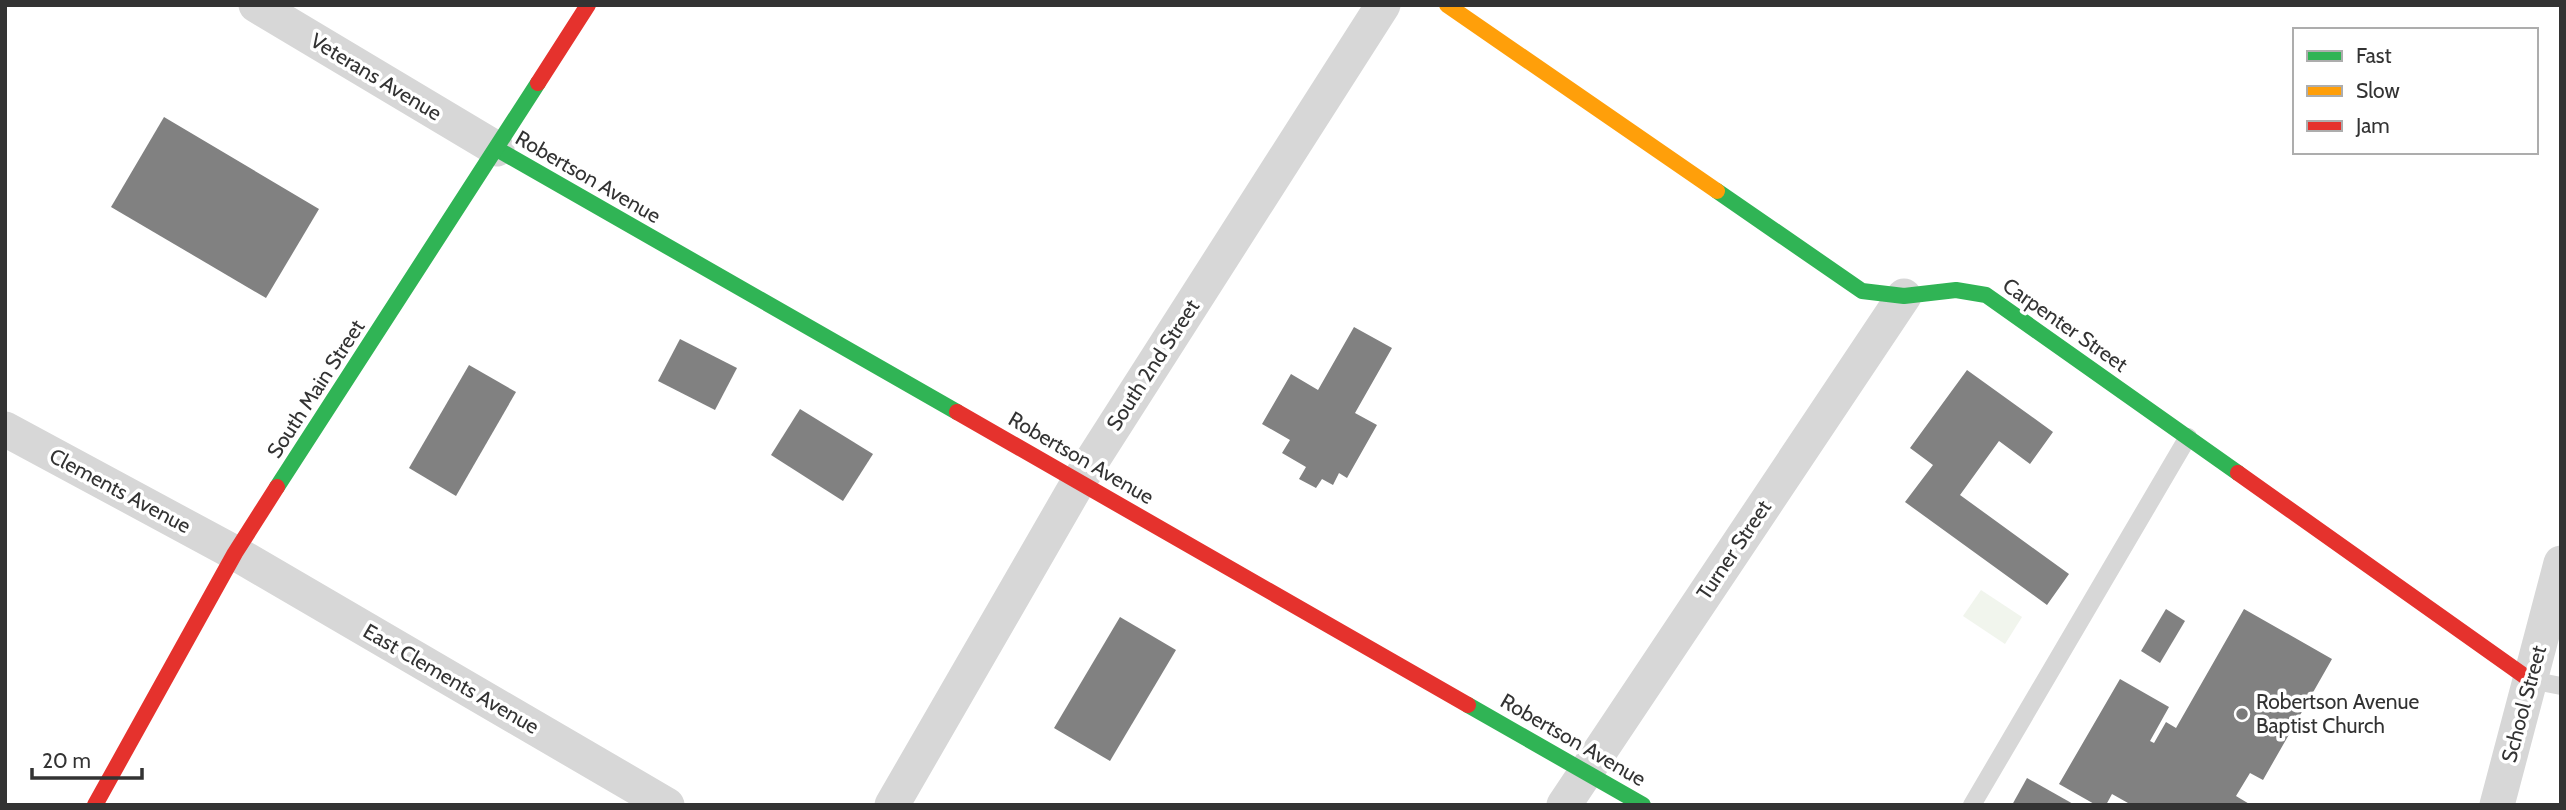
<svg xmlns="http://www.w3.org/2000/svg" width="2566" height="810" viewBox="0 0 2566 810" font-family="Cabin,sans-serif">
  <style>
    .green { fill: #f1f5ed }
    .building { fill: #818181 }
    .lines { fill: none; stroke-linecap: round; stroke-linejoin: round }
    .lane { stroke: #d7d7d7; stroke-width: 18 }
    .street { stroke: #d7d7d7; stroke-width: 35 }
    .fast { stroke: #30b455; stroke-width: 16 }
    .slow { stroke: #ff9f0a; stroke-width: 16 }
    .jam { stroke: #e5322d; stroke-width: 16 }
    .poi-dot { fill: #7a7a7a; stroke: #fff; stroke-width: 2.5 }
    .labels { text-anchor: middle; stroke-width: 7; stroke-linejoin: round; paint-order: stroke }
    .street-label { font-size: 21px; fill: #333; stroke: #fff }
    .poi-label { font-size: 21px; fill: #333; stroke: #fff; text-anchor: start }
  </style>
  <rect width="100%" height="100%" fill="#fff"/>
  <!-- green -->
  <polygon class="green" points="1981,590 2022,617 2005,644 1963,616"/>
  <!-- building -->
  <g class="building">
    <polygon points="164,117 319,209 266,298 111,207"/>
    <polygon points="1354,327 1392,348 1355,413 1377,425 1347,478 1339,473 1333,485 1322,479 1316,488 1299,479 1306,467 1282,453 1290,440 1262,424 1291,374 1318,390"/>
    <polygon points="680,339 737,368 715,410 658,381"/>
    <polygon points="469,365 516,392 456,496 409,468"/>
    <polygon points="1967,370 2053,432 2030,464 1999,441 1960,495 2069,574 2047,605 1905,502 1933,465 1910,448"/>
    <polygon points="800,409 873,454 843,501 771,455"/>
    <polygon points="2166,609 2185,621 2160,663 2141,651"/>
    <polygon points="2244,609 2332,659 2263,780 2250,773 2236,796 2251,805 2126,805 2128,803 2112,794 2106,805 2096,805 2059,784 2120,679 2169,707 2150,741 2154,743 2166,722 2176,728"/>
    <polygon points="1120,617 1176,650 1110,761 1054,728"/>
    <polygon points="2027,778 2075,805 2012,805"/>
  </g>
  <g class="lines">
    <!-- lane -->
    <g class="lane">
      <polyline points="2530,680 2561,686"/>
      <polyline points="1972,805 2188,437"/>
    </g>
    <!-- street -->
    <g class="street">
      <polyline points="256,5 497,149"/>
      <polyline points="5,429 235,553 667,805"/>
      <polyline points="892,805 1079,481 1383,5"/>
      <polyline points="1564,805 1904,296"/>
      <polyline points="2497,805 2561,563"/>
    </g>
    <!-- fast -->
    <g class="fast">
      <polyline points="497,149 957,412"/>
      <polyline points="1717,191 1862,291 1904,296 1956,290 1986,295 2238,473"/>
      <polyline points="277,487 538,83"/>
      <polyline points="1468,705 1643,805"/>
    </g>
    <!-- slow -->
    <polyline class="slow" points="1447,5 1717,191"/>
    <!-- jam -->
    <g class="jam">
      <polyline points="538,83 588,5"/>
      <polyline points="957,412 1468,705"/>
      <polyline points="2238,473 2530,680"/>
      <polyline points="95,805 235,553 277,487"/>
    </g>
  </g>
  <!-- markers -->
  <circle class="poi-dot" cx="2242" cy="714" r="7"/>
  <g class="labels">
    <!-- street labels -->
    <g class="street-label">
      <text transform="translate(376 77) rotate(31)" y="7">Veterans Avenue</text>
      <text transform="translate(588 177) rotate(30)" y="7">Robertson Avenue</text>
      <text transform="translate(2065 325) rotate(35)" y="7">Carpenter Street</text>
      <text transform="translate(1153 365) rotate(-57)" y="7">South 2nd Street</text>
      <text transform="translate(316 389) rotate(-57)" y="7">South Main Street</text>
      <text transform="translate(1081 458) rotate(30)" y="7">Robertson Avenue</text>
      <text transform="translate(120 491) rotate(28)" y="7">Clements Avenue</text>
      <text transform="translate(1734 550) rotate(-56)" y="7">Turner Street</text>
      <text transform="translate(451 679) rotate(30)" y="7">East Clements Avenue</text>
      <text transform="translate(2524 704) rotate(-75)" y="7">School Street</text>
      <text transform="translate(1573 740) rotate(30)" y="7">Robertson Avenue</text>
    </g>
    <!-- poi labels -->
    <g class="poi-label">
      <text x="2256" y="709">Robertson Avenue<tspan x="2256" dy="24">Baptist Church</tspan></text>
    </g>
  </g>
  <!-- border -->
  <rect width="2566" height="810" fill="none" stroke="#333333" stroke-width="14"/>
  <!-- legend -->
  <rect x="2293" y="28" width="245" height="126" fill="#ffffff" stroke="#adadad" stroke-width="2"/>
  <rect x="2307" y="51" width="35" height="10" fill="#30b455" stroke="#adadad" stroke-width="2"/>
  <text x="2356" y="63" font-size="21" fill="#333333">Fast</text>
  <rect x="2307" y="86" width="35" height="10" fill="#ff9f0a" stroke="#adadad" stroke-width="2"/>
  <text x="2356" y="98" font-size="21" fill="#333333">Slow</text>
  <rect x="2307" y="121" width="35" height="10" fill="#e5322d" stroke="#adadad" stroke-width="2"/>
  <text x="2356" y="133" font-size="21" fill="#333333">Jam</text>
  <!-- scale -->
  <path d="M32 768v10h110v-10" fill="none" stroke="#333333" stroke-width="3.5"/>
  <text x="42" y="768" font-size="21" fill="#333333" stroke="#ffffff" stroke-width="5" paint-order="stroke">20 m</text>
</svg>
